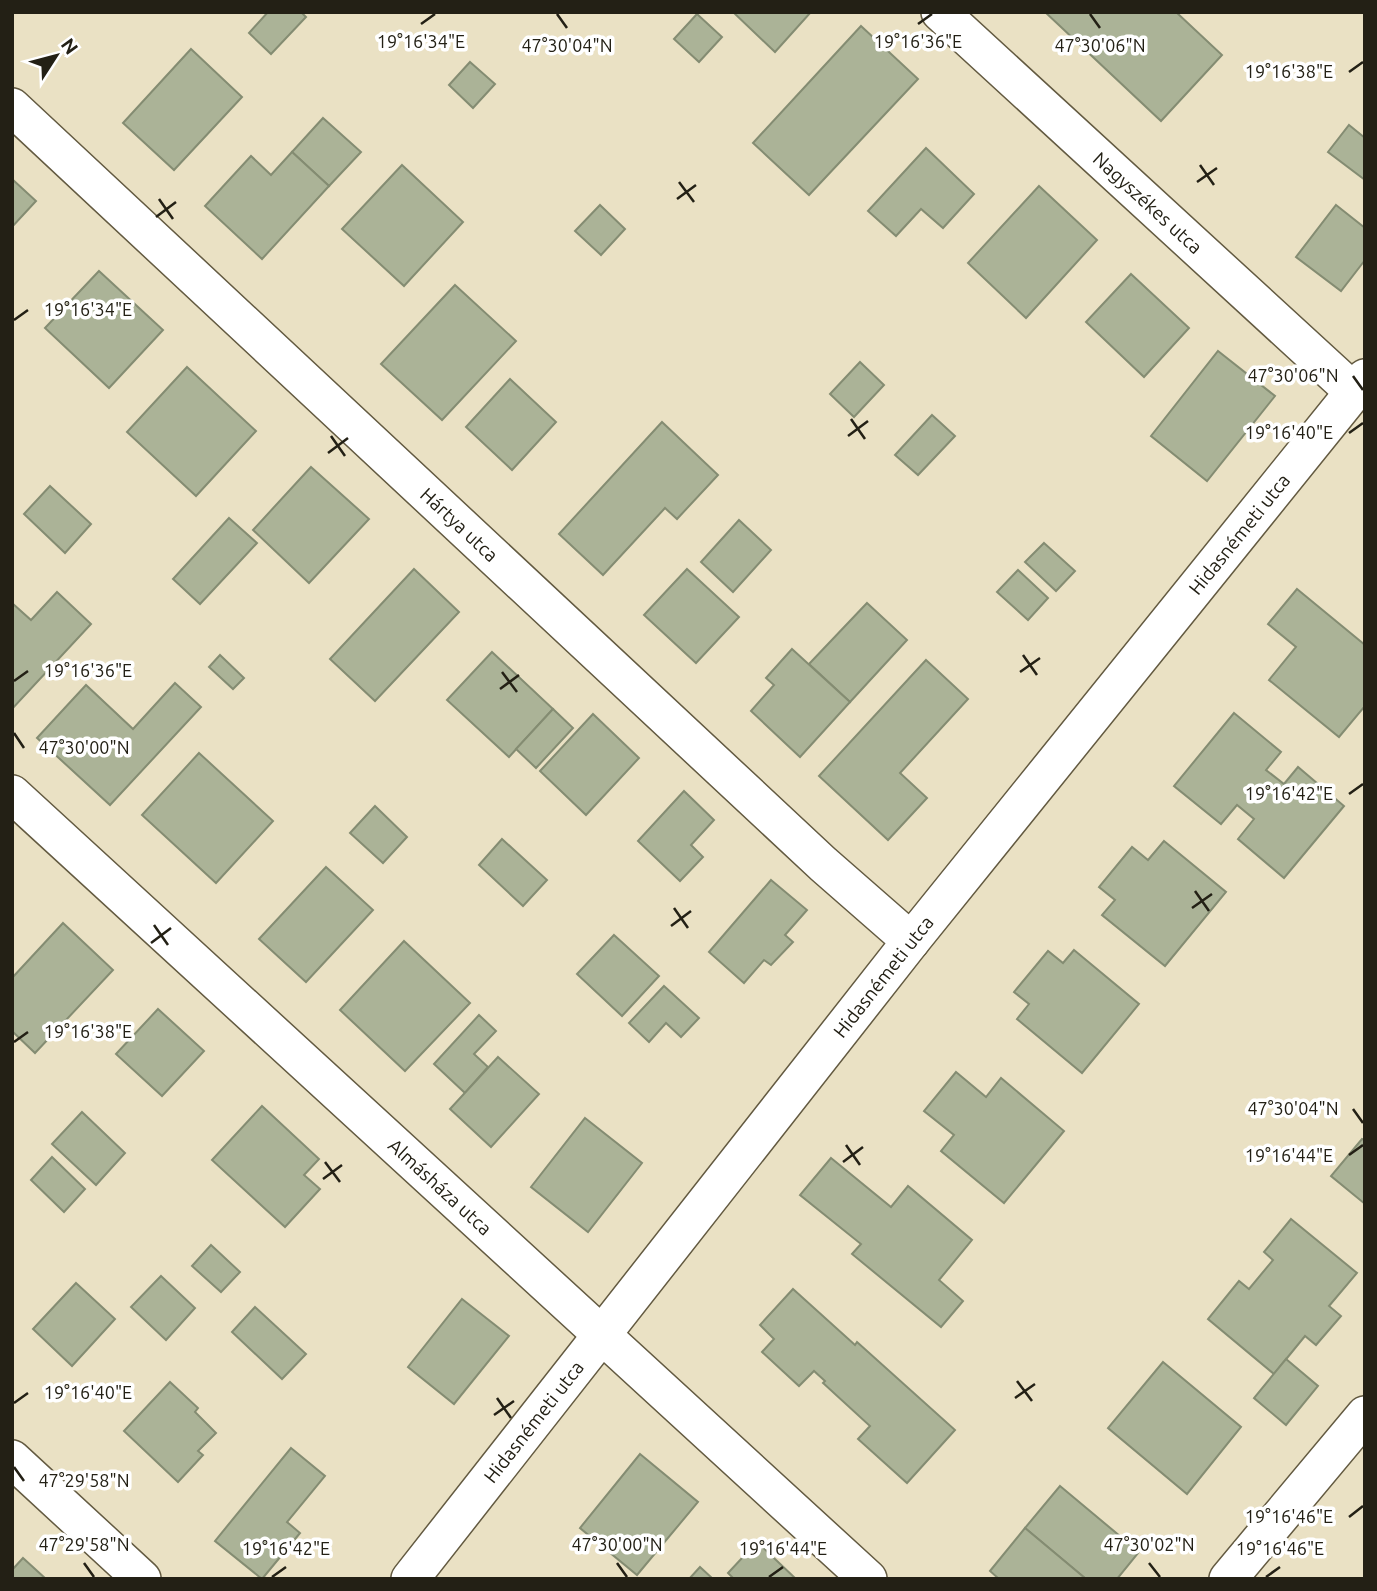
<svg xmlns="http://www.w3.org/2000/svg" width="1377" height="1591" viewBox="0 0 1377 1591" font-family="Ubuntu,sans-serif">
  <style>
    .building { fill: #abb397; stroke: #848c72; stroke-width: 2 }
    .lines { fill: none; stroke-linecap: round; stroke-linejoin: round }
    .street-casing { stroke: #635a41; stroke-width: 40 }
    .street { stroke: #fff; stroke-width: 37 }
    .ticks { fill: none; stroke: #232015; stroke-width: 2.5 }
    .labels { text-anchor: middle; stroke-width: 7; stroke-linejoin: round; paint-order: stroke }
    .street-label { font-size: 19px; fill: #232015; stroke: #fff }
    .ticks-label { font-size: 18px; text-anchor: middle; fill: #232015; stroke: #fff; stroke-width: 7; stroke-linejoin: round; paint-order: stroke }
  </style>
  <rect width="100%" height="100%" fill="#eae1c4"/>
  <!-- building -->
  <g class="building">
    <polygon points="268,12 301,12 306,17 271,54 249,33"/>
    <polygon points="733,12 811,12 775,52"/>
    <polygon points="1045,12 1176,12 1222,55 1161,121"/>
    <polygon points="697,14 722,37 699,62 674,39"/>
    <polygon points="861,26 918,79 809,195 753,143"/>
    <polygon points="191,49 242,97 174,170 123,123"/>
    <polygon points="470,62 495,84 473,108 449,85"/>
    <polygon points="323,118 361,152 329,186 292,152"/>
    <polygon points="1349,125 1365,138 1365,180 1328,152"/>
    <polygon points="926,148 974,194 943,228 921,209 896,236 868,211"/>
    <polygon points="292,152 329,186 262,259 205,206 251,156 271,175"/>
    <polygon points="402,165 463,222 404,286 342,229"/>
    <polygon points="12,179 36,201 12,227"/>
    <polygon points="1039,186 1097,240 1026,318 968,263"/>
    <polygon points="600,205 625,229 601,255 575,231"/>
    <polygon points="1336,205 1365,228 1365,260 1341,291 1296,257"/>
    <polygon points="99,271 163,330 109,388 45,328"/>
    <polygon points="1131,274 1189,328 1144,377 1086,322"/>
    <polygon points="455,285 516,341 442,420 381,364"/>
    <polygon points="1218,351 1275,396 1207,481 1151,436"/>
    <polygon points="860,362 884,385 854,417 830,394"/>
    <polygon points="187,367 256,431 196,496 127,432"/>
    <polygon points="510,379 556,422 512,470 466,427"/>
    <polygon points="932,415 955,436 918,475 895,455"/>
    <polygon points="662,422 718,475 677,519 665,508 603,575 559,534"/>
    <polygon points="311,467 369,519 309,583 253,530"/>
    <polygon points="50,486 91,524 65,553 24,514"/>
    <polygon points="229,518 257,543 200,604 173,579"/>
    <polygon points="739,520 771,550 733,592 701,562"/>
    <polygon points="1044,543 1075,571 1056,591 1025,562"/>
    <polygon points="414,569 459,612 375,701 330,659"/>
    <polygon points="687,569 739,617 696,663 644,615"/>
    <polygon points="1018,570 1048,598 1028,620 997,592"/>
    <polygon points="1297,589 1365,645 1365,706 1339,737 1269,680 1296,647 1268,624"/>
    <polygon points="57,592 91,624 12,709 12,603 31,620"/>
    <polygon points="867,603 907,640 850,702 809,664"/>
    <polygon points="792,649 850,702 800,757 751,711 774,685 766,678"/>
    <polygon points="492,652 553,709 509,757 447,700"/>
    <polygon points="220,655 244,678 233,689 209,667"/>
    <polygon points="926,660 968,699 900,773 927,798 888,840 819,776"/>
    <polygon points="175,683 201,707 110,805 37,738 86,685 133,729"/>
    <polygon points="553,709 573,728 536,768 516,749"/>
    <polygon points="1234,713 1281,752 1266,770 1284,784 1298,767 1344,806 1284,878 1238,839 1254,819 1237,805 1221,824 1174,786"/>
    <polygon points="593,714 639,758 586,815 540,771"/>
    <polygon points="199,753 273,821 216,883 142,815"/>
    <polygon points="684,791 714,820 691,845 703,857 680,881 638,841"/>
    <polygon points="375,806 407,837 383,863 350,833"/>
    <polygon points="502,839 547,880 523,906 479,865"/>
    <polygon points="1164,841 1226,892 1165,966 1102,915 1115,900 1099,887 1132,847 1148,860"/>
    <polygon points="326,867 373,910 306,982 259,939"/>
    <polygon points="771,880 807,910 785,935 793,942 771,965 764,960 744,983 709,952"/>
    <polygon points="63,923 113,970 35,1053 12,1031 12,978"/>
    <polygon points="614,935 659,976 622,1016 577,974"/>
    <polygon points="404,941 470,1003 405,1071 340,1010"/>
    <polygon points="1074,950 1139,1004 1082,1073 1017,1019 1029,1004 1014,992 1048,951 1063,963"/>
    <polygon points="664,986 699,1018 681,1037 666,1023 649,1042 629,1023"/>
    <polygon points="158,1009 204,1051 162,1096 116,1054"/>
    <polygon points="479,1015 496,1031 474,1054 488,1067 465,1093 434,1064"/>
    <polygon points="498,1057 539,1094 491,1147 450,1109"/>
    <polygon points="956,1072 986,1097 1001,1078 1064,1131 1004,1203 941,1151 954,1135 924,1111"/>
    <polygon points="262,1106 319,1159 304,1175 320,1189 285,1227 212,1160"/>
    <polygon points="82,1112 125,1153 96,1185 52,1144"/>
    <polygon points="585,1118 642,1163 588,1232 531,1187"/>
    <polygon points="1362,1139 1365,1140 1365,1204 1331,1176"/>
    <polygon points="52,1157 85,1189 64,1212 31,1180"/>
    <polygon points="831,1158 891,1207 908,1186 972,1240 939,1280 963,1301 941,1327 852,1254 861,1244 800,1195"/>
    <polygon points="1291,1219 1357,1273 1329,1306 1341,1316 1316,1345 1305,1336 1274,1374 1208,1319 1239,1281 1249,1289 1273,1260 1264,1252"/>
    <polygon points="211,1245 240,1272 221,1292 192,1266"/>
    <polygon points="161,1276 195,1308 166,1340 131,1307"/>
    <polygon points="76,1283 115,1319 72,1366 33,1329"/>
    <polygon points="793,1289 855,1345 857,1342 955,1430 907,1483 858,1439 870,1426 823,1383 825,1381 814,1371 799,1386 762,1352 774,1339 760,1325"/>
    <polygon points="462,1299 509,1336 454,1404 408,1367"/>
    <polygon points="255,1307 306,1354 282,1379 232,1332"/>
    <polygon points="1286,1359 1318,1386 1286,1425 1254,1398"/>
    <polygon points="1163,1362 1241,1427 1187,1494 1108,1428"/>
    <polygon points="170,1382 198,1408 195,1412 216,1433 198,1451 203,1455 178,1482 124,1431"/>
    <polygon points="291,1448 325,1476 287,1522 300,1533 262,1579 215,1541"/>
    <polygon points="640,1454 698,1502 637,1575 580,1528"/>
    <polygon points="1060,1486 1139,1552 1117,1579 1086,1579 1025,1528"/>
    <polygon points="1025,1528 1086,1579 999,1579 990,1571"/>
    <polygon points="757,1542 796,1579 734,1579 728,1573"/>
    <polygon points="23,1558 46,1579 12,1579 12,1570"/>
    <polygon points="700,1567 713,1579 689,1579"/>
  </g>
  <g class="lines">
    <!-- street casing -->
    <g class="street-casing">
      <g id="street">
        <path id="s1" d="M940 12 1354 392"/>
        <path id="s2" d="M12 107 823 864 911 941"/>
        <path id="s3" d="M12 794 868 1579"/>
        <polyline points="12,1459 142,1579"/>
        <path id="s4" d="M410 1579 911 941 1365 378"/>
        <polyline points="1228,1579 1365,1415"/>
      </g>
    </g>
    <!-- street -->
    <use href="#street" class="street"/>
  </g>
  <!-- ticks -->
  <path class="ticks" d="M557 14 567 28M1090 14 1100 28M421 24 435 14M918 24 932 14M1349 72 1363 62M1200 165 1214 185M679 182 694 202M1197 182 1217 168M159 199 173 219M677 199 696 185M156 217 176 202M14 320 28 310M1353 376 1363 390M851 419 865 439M1349 433 1363 423M331 436 345 456M848 436 868 421M328 453 348 438M1023 655 1037 675M502 672 517 692M1020 672 1040 658M14 681 28 671M500 689 519 675M14 733 24 748M1349 794 1363 784M1195 891 1209 911M674 908 688 928M1192 908 1212 894M154 925 168 945M671 926 691 911M151 943 171 928M14 1042 28 1032M1353 1109 1363 1123M846 1145 860 1165M1349 1155 1363 1145M325 1162 340 1182M843 1162 863 1147M323 1179 342 1165M1017 1381 1032 1401M497 1398 511 1418M1015 1398 1035 1384M14 1403 28 1393M494 1415 514 1401M14 1467 24 1481M1349 1517 1363 1506M84 1563 94 1577M617 1563 627 1577M1149 1563 1160 1577M272 1577 286 1567M769 1577 783 1567M1266 1577 1280 1567"/>
  <g class="labels">
    <!-- street labels -->
    <g class="street-label">
      <text dy="7" stroke="none"><textPath href="#s1" startOffset="282">Nagyszékes utca</textPath></text>
      <text dy="7" stroke="none"><textPath href="#s2" startOffset="612">Hártya utca</textPath></text>
      <text dy="7" stroke="none"><textPath href="#s4" startOffset="1334">Hidasnémeti utca</textPath></text>
      <text dy="7" stroke="none"><textPath href="#s4" startOffset="766">Hidasnémeti utca</textPath></text>
      <text dy="7" stroke="none"><textPath href="#s3" startOffset="581">Almásháza utca</textPath></text>
      <text dy="7" stroke="none"><textPath href="#s4" startOffset="200">Hidasnémeti utca</textPath></text>
    </g>
  </g>
  <g class="ticks-label">
    <text x="421" y="48">19°16'34"E</text>
    <text x="918" y="48">19°16'36"E</text>
    <text x="567" y="52">47°30'04"N</text>
    <text x="1100" y="52">47°30'06"N</text>
    <text x="1289" y="78">19°16'38"E</text>
    <text x="88" y="316">19°16'34"E</text>
    <text x="1293" y="382">47°30'06"N</text>
    <text x="1289" y="439">19°16'40"E</text>
    <text x="88" y="677">19°16'36"E</text>
    <text x="84" y="754">47°30'00"N</text>
    <text x="1289" y="800">19°16'42"E</text>
    <text x="88" y="1038">19°16'38"E</text>
    <text x="1293" y="1115">47°30'04"N</text>
    <text x="1289" y="1162">19°16'44"E</text>
    <text x="88" y="1399">19°16'40"E</text>
    <text x="84" y="1487">47°29'58"N</text>
    <text x="1289" y="1523">19°16'46"E</text>
    <text x="84" y="1551">47°29'58"N</text>
    <text x="617" y="1551">47°30'00"N</text>
    <text x="1149" y="1551">47°30'02"N</text>
    <text x="286" y="1555">19°16'42"E</text>
    <text x="783" y="1555">19°16'44"E</text>
    <text x="1280" y="1555">19°16'46"E</text>
  </g>
  <!-- border -->
  <rect width="1377" height="1591" fill="none" stroke="#232015" stroke-width="28"/>
  <!-- north arrow -->
  <g transform="translate(56 56) rotate(54)" stroke="#ffffff" stroke-width="5" paint-order="stroke">
  <path d="M0-5L12 26L0 18L-12 26Z" fill="#232015"/>
  <text y="-10" font-size="19" font-weight="bold" text-anchor="middle" fill="#232015">N</text>
  </g>
</svg>
